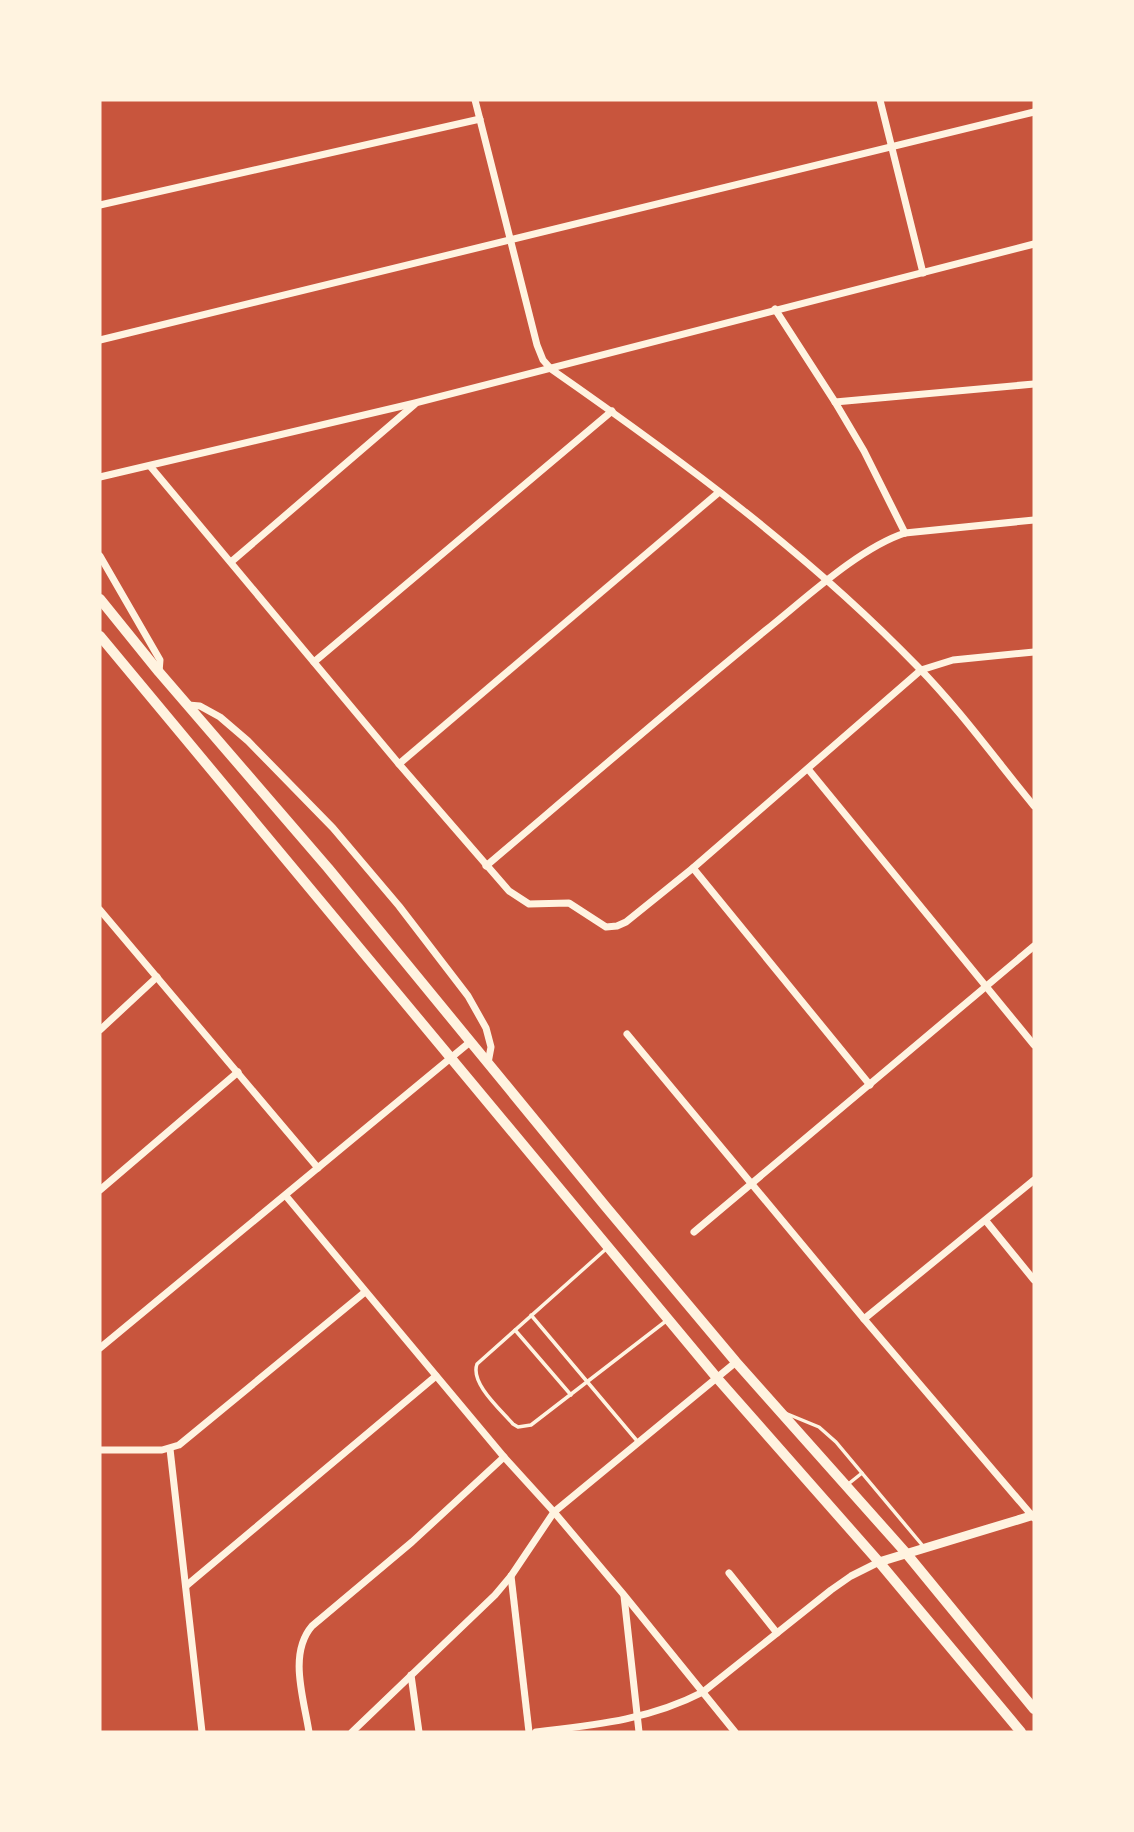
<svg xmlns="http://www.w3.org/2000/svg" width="1134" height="1832" viewBox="0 0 1134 1832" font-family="'Archivo Narrow',sans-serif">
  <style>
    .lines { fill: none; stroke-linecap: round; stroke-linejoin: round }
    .service { stroke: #fff3e0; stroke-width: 3.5 }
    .minor { stroke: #fff3e0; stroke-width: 7 }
    .tertiary { stroke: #fff3e0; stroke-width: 9 }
    .primary { stroke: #fff3e0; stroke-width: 10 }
  </style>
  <rect width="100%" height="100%" fill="#c8553d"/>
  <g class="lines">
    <!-- service -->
    <g class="service">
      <path d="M606 1249 477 1364C470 1383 500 1409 513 1424L518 1427 531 1425 666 1321"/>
      <polyline points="531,1315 638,1442"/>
      <polyline points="515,1330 571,1395"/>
      <polyline points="785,1413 819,1427 836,1442 923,1546"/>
      <polyline points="847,1485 862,1473"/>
    </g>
    <!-- minor -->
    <g class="minor">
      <path d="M475 100 537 345 543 360 551 369C680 459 809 554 918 667 960 710 996 760 1034 806"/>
      <polyline points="880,100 923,273"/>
      <polyline points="100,205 480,119"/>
      <polyline points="775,309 835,402 864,451 905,533"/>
      <polyline points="100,340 1034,112"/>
      <polyline points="835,402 1034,384"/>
      <polyline points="150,466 399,764 509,891 529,904 569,903 606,927 617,926 626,922 693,868 921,670 953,660 1034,652"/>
      <polyline points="100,477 415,403 1034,244"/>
      <polyline points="100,556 160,660 159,672"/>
      <polyline points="231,562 415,404"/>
      <polyline points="314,662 612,411"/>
      <polyline points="188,705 200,706 220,717 248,741 333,828 399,906 468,996 486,1028 491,1047 488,1063"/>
      <polyline points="399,764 718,493"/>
      <polyline points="808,769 1034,1045"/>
      <path d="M486 866C579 787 672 707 766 630 805 599 859 548 905 533L1034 520"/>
      <polyline points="693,868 870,1085"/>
      <polyline points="100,910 318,1168"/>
      <polyline points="100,1030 157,977"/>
      <polyline points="627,1034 864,1319 1034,1518"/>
      <polyline points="100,1190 238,1072"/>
      <polyline points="286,1196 504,1457 554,1512 624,1595 735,1732"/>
      <polyline points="986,1221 1034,1280"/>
      <polyline points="694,1232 1034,946"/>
      <polyline points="864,1319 1034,1180"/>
      <polyline points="100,1348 470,1042"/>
      <polyline points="170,1449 202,1732"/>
      <polyline points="100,1450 162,1450 179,1445 365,1292"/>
      <polyline points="729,1573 777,1633"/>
      <polyline points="511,1576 529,1732"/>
      <polyline points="186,1586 436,1376"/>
      <polyline points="624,1596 639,1732"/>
      <polyline points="411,1675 419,1732"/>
      <path d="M309 1732C304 1699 288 1654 312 1626L412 1542 504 1457"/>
      <polyline points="352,1732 495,1595 511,1576 554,1512 736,1362"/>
      <path d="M536 1732C595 1725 649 1720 703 1692L831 1590 851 1576 879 1562"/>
    </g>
    <!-- tertiary -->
    <polyline class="tertiary" points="879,1562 1034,1515"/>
    <!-- primary -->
    <g class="primary">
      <polyline points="100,599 159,672 328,868 606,1207 736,1362 906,1553 1034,1709"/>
      <polyline points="100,636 717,1378 879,1562 1021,1732"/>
    </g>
  </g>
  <!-- border -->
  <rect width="1134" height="1832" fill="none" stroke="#fff3e0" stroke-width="203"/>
</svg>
